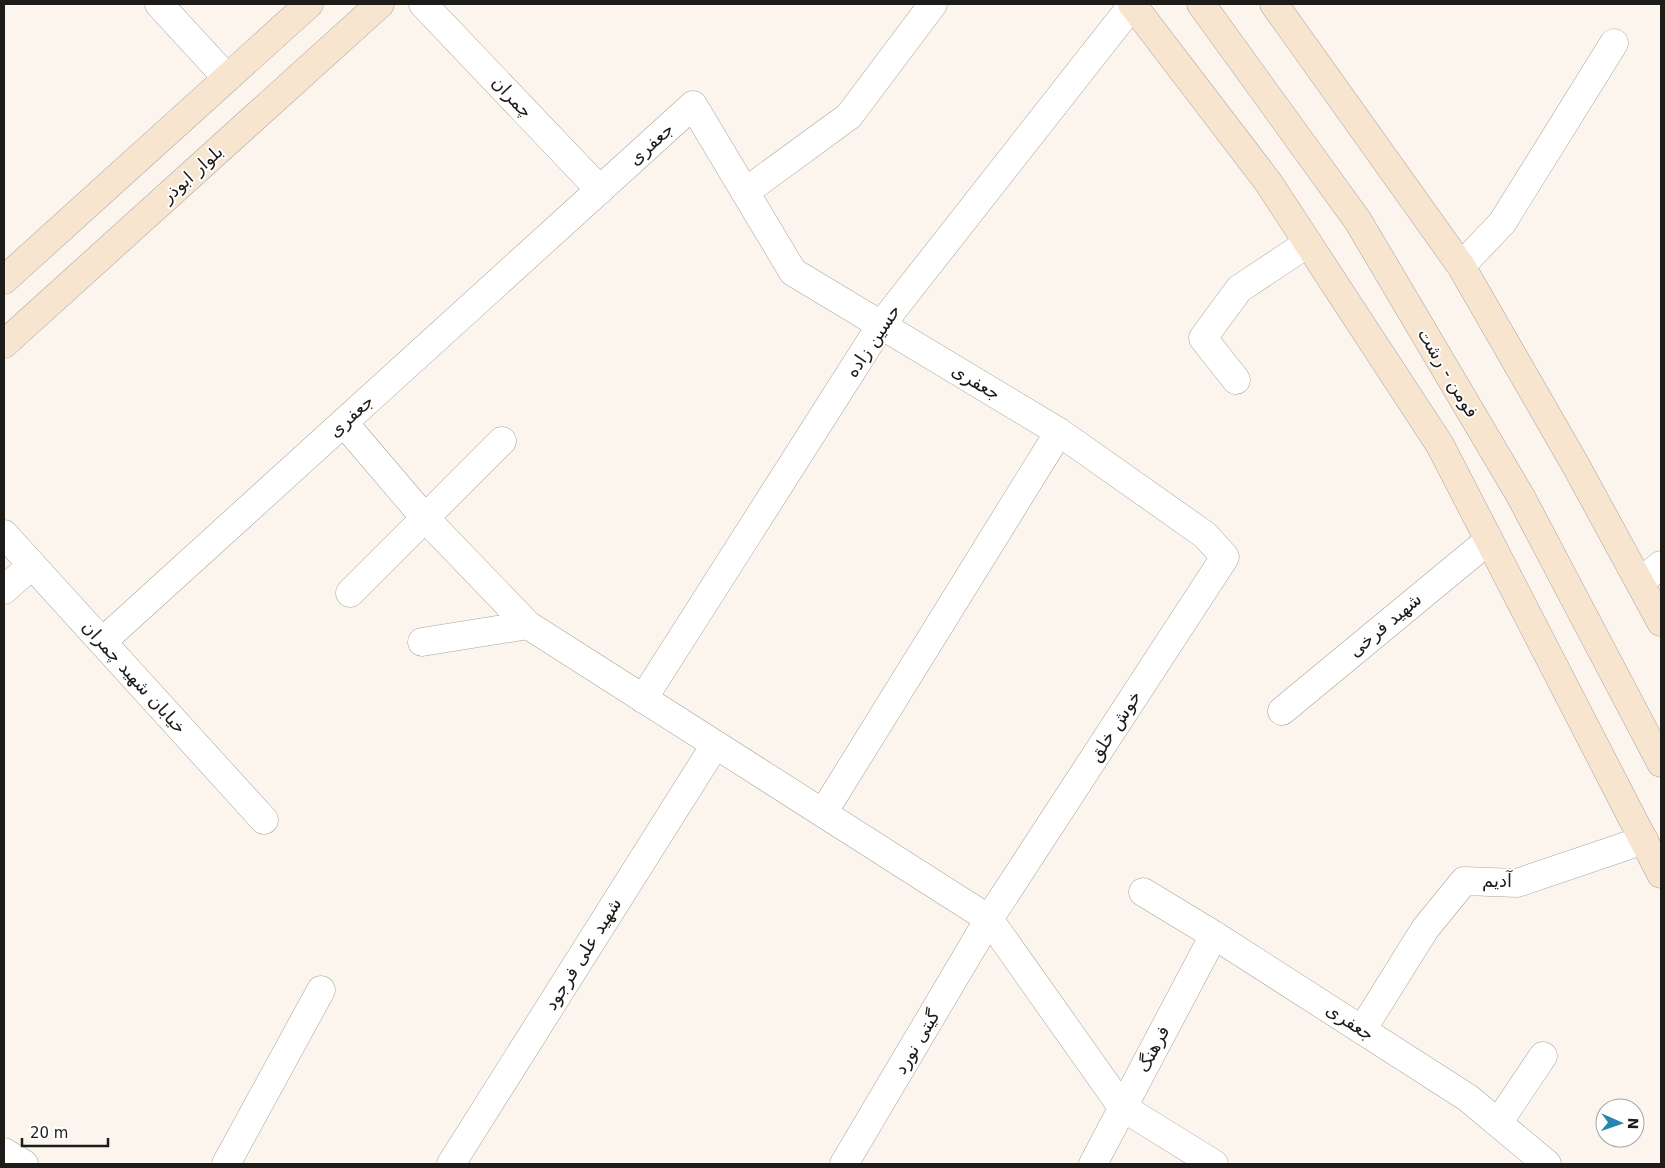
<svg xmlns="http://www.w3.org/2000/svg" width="1665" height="1168" viewBox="0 0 1665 1168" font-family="'DejaVu Sans','Noto Naskh Arabic',sans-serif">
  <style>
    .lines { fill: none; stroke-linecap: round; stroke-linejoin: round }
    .street-casing { stroke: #a9a39d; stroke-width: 29 }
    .secondary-casing { stroke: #a9a39d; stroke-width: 29 }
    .street { stroke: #fff; stroke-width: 28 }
    .secondary { stroke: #f7e5cf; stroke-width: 28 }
    .labels { text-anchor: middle; stroke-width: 4; stroke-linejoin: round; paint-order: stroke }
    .street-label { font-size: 18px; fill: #1e1c19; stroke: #fff }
  </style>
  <rect width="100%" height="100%" fill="#fcf5ee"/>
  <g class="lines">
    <!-- street casing -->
    <g class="street-casing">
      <g id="street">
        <polyline points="159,4 227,78"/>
        <polyline points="423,4 600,190"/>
        <polyline points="745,192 849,116 933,4"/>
        <polyline points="1461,266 1502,223 1614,43"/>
        <polyline points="1236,380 1203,338 1239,289 1308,243"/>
        <polyline points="344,423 425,518 528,625 989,919 1122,1107 1214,1164"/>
        <polyline points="4,534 264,820"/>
        <polyline points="1640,582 1661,565"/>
        <polyline points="4,590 32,565"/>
        <polyline points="350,593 502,441"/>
        <polyline points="102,642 693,105 793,272 1059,432 1205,535 1225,557 989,919 844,1164"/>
        <polyline points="422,642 528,625"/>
        <polyline points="643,699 881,325 1133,4"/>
        <polyline points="1282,711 1489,540"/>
        <polyline points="823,813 1059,432"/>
        <polyline points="1143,892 1214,935 1468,1098 1547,1164"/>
        <polyline points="1362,1030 1425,929 1464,881 1517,883 1644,840"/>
        <polyline points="1498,1123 1543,1056"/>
        <polyline points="4,1152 24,1164"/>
        <polyline points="226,1164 321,990"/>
        <polyline points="451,1164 715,745"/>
        <polyline points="1093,1164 1214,935"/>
      </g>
    </g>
    <!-- secondary casing -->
    <g class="secondary-casing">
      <g id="secondary">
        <polyline points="1132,4 1268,182 1440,445 1661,874"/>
        <polyline points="1201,4 1358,221 1521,497 1661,763"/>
        <polyline points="1274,4 1461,266 1575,464 1661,622"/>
        <polyline points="4,280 309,4"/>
        <polyline points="4,344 380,4"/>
      </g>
    </g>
    <!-- street -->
    <use href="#street" class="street"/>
    <!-- secondary -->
    <use href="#secondary" class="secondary"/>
  </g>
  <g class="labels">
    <!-- street labels -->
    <g class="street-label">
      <text transform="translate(512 97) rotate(47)" y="6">چمران</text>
      <text transform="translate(651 144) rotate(-42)" y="6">جعفری</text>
      <text transform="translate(192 174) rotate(-42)" y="6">بلوار ابوذر</text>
      <text transform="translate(873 341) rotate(-56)" y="6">حسین زاده</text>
      <text transform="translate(1448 373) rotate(59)" y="6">فومن - رشت</text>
      <text transform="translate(976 382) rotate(31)" y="6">جعفری</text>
      <text transform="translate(351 416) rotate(-42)" y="6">جعفری</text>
      <text transform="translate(1385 625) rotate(-40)" y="6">شهید فرخی</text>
      <text transform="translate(134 677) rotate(48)" y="6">خیابان شهید چمران</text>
      <text transform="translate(1115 726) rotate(-57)" y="6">خوش خلق</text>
      <text x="1497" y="887">آدیم</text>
      <text transform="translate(583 954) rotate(-58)" y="6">شهید علی فرجود</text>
      <text transform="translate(1350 1022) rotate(33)" y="6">جعفری</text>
      <text transform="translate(917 1042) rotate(-59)" y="6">گیتی نورد</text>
      <text transform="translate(1153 1049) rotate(-62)" y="6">فرهنگ</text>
    </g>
  </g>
  <!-- border -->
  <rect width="1665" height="1168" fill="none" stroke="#1e1c19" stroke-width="10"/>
  <!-- north arrow -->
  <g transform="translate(1620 1123) rotate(92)"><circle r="24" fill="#ffffff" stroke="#a5a4a3"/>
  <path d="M0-4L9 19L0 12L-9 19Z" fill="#2685b1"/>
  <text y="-8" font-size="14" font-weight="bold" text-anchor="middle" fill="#1e1c19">N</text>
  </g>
  <!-- scale -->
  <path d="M22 1138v8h86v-8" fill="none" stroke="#1e1c19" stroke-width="2.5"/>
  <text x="30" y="1138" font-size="15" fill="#1e1c19" stroke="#ffffff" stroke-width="4" paint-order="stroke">20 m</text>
</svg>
